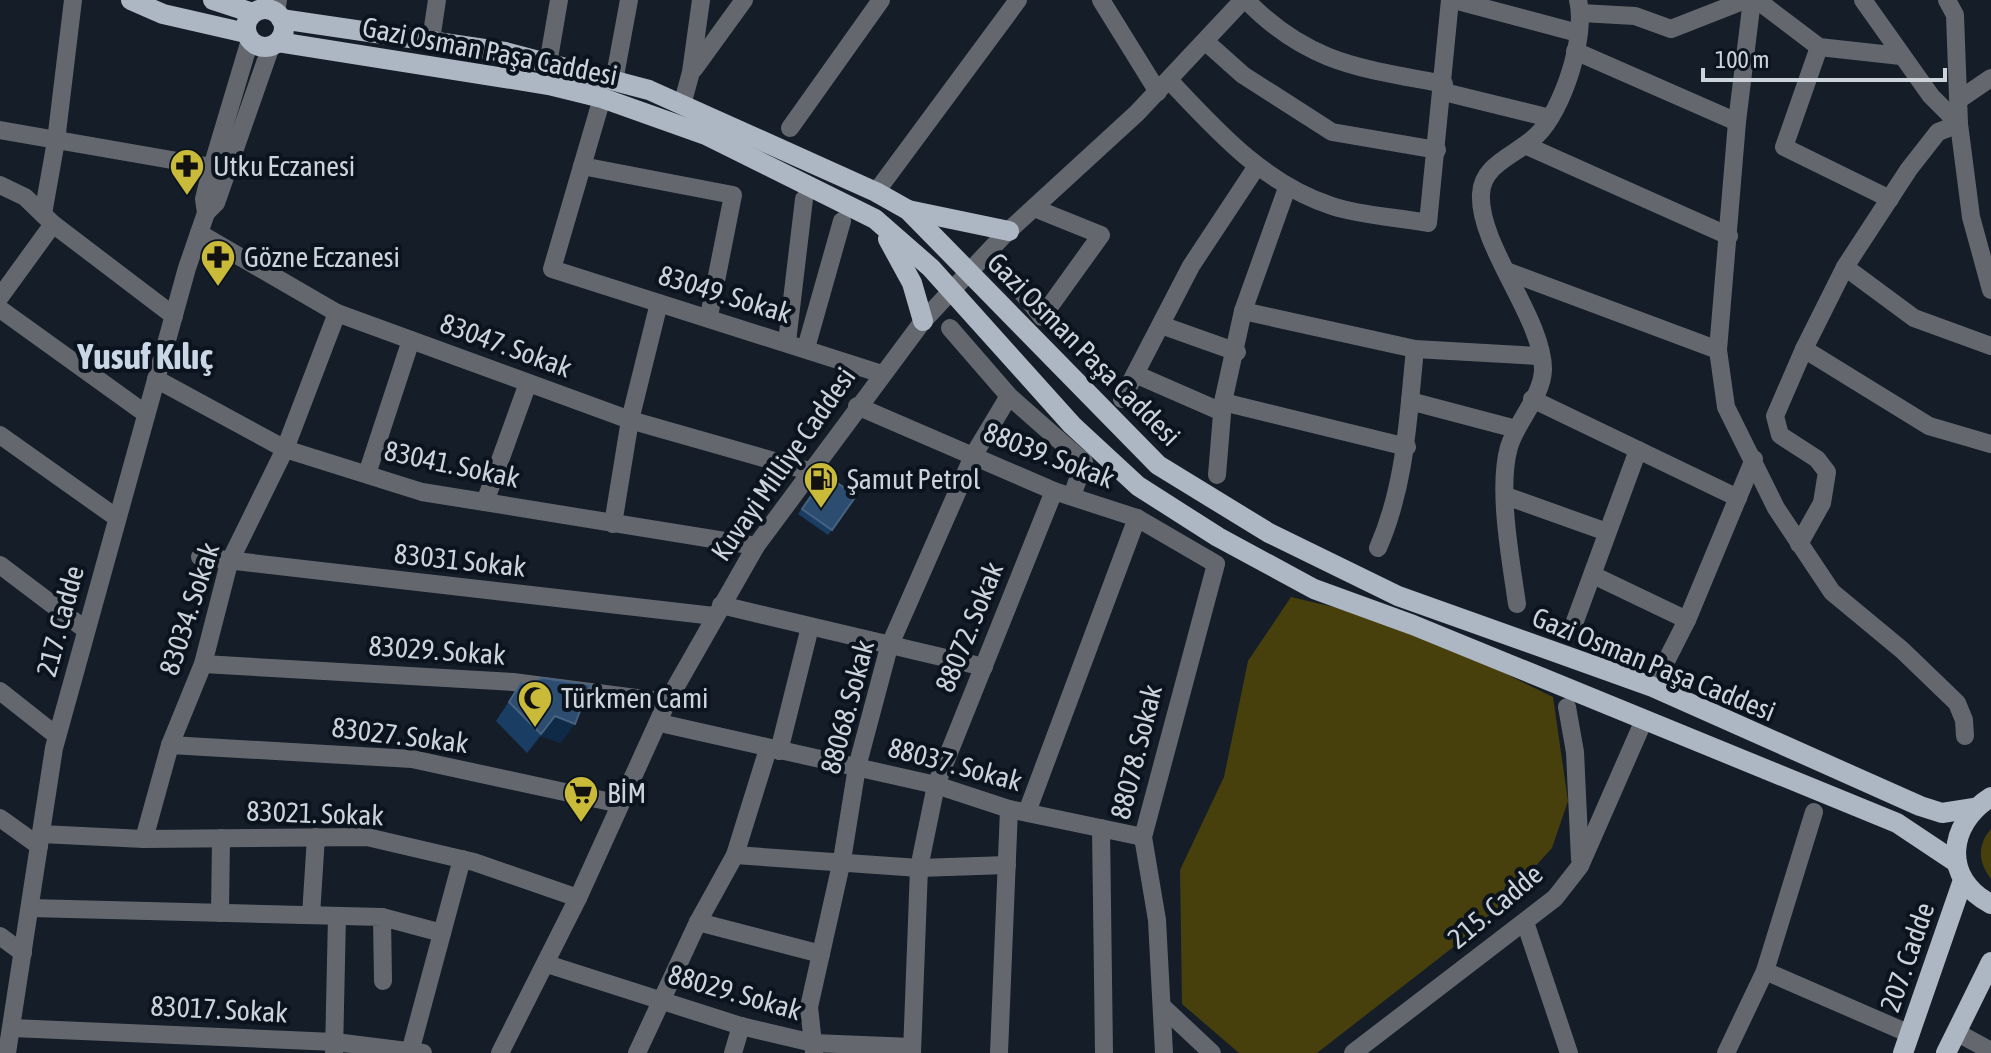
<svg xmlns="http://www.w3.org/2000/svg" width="1991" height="1053" viewBox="0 0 1991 1053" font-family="'Asap Condensed',sans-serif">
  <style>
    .green { fill: #47400c }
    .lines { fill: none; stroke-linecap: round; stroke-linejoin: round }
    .minor { stroke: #64686e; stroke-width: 18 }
    .major { stroke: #adb7c3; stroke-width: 20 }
    .wall { fill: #1a3d63 }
    .shaded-wall { fill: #0f2a46 }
    .building { fill: #2d4d70; stroke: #466280; stroke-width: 2 }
    .labels { text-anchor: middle; stroke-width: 8; stroke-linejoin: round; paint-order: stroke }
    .street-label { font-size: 28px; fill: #cdd3da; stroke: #0b141e }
    .poi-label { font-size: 28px; fill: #cdd3da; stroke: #0b141e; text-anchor: start }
    .district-label { font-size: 36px; font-weight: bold; fill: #c9d6e5; stroke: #0b141e }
  </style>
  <rect width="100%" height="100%" fill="#141d28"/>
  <!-- green -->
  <g class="green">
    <polygon points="1291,597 1363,614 1496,669 1553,697 1568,801 1552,848 1483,924 1317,1053 1239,1053 1182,1004 1180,870 1224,777 1248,661"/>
    <path d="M1991 829V879C1978 862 1977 845 1991 829Z"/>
  </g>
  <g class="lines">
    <!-- minor -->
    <g class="minor">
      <polyline points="1101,0 1158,92"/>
      <path d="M1246 0C1308 64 1361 68 1444 84"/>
      <polyline points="1454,0 1578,33"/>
      <polyline points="1752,0 1737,122 1718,350 1726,407 1776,508 1832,592 1902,650 1957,703 1964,720 1965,736"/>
      <polyline points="1757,0 1819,47 1901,56"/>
      <polyline points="1947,0 1955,15 1959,124 1971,217 1991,290"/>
      <polyline points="276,13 278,0"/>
      <polyline points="1581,13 1635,16 1671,29 1745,0"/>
      <polyline points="431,40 437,0"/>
      <polyline points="1206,42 1243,75 1332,132 1437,150"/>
      <polyline points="1819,47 1784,147 1890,199"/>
      <polyline points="1575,51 1737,122"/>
      <polyline points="548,64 559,0"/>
      <polyline points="694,69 744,0"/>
      <path d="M1169 80C1217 131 1264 184 1332 206 1362 216 1397 217 1428 223L1450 0"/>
      <polyline points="614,81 629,0"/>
      <polyline points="1444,92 1550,118"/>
      <polyline points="602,98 552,269 882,374"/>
      <polyline points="1960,99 1991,78"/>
      <polyline points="682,105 691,72 701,0"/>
      <polyline points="790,128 881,0"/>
      <polyline points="0,130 212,167"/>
      <polyline points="1525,145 1729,236"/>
      <polyline points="582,166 733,195 709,316"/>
      <polyline points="0,185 25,197 53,224 174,316"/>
      <polyline points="876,192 1018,0"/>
      <polyline points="206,213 216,203 271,46"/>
      <polyline points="43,214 56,141 73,0"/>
      <polyline points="199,233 337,313 630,420 809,471"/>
      <polyline points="1845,267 1914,318 1991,346"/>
      <polyline points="1005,271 1042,317 1101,235 1034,208"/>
      <polyline points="1506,271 1718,350"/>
      <polyline points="0,297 53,224"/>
      <polyline points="0,309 146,414"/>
      <polyline points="1243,311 1415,349 1539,356"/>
      <polyline points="1161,325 1237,352"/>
      <polyline points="950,328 1009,396 1084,462 1072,496"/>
      <polyline points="787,342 804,199"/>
      <polyline points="806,348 842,221"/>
      <polyline points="1804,349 1929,426 1991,444"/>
      <polyline points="1135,374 1222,412"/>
      <polyline points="156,379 285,449 422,492 756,546"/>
      <polyline points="1122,399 1191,266 1257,166"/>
      <polyline points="1532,399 1738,498"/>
      <polyline points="1410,401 1516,429"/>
      <polyline points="1223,402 1407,447"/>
      <polyline points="857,406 1054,491 1137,518 1216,564 1143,837 1157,920 1164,1053"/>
      <polyline points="0,435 117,518"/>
      <polyline points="367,474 411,340"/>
      <polyline points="1217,475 1223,402 1243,311 1287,188"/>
      <polyline points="1506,496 1607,532"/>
      <polyline points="485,502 528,383"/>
      <polyline points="613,524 630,420 659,303"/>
      <polyline points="1799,544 1822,503 1827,472 1817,459 1780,435 1775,416 1804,349 1845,267 1909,169 1938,132 1959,124 1931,96 1863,0"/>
      <path d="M1378 548C1406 484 1408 417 1415 349"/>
      <polyline points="200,557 714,616"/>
      <polyline points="0,565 86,630"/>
      <polyline points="1593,575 1687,620"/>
      <path d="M1517 604C1511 561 1497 489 1509 447 1516 422 1542 397 1543 370 1544 320 1478 245 1481 194 1482 163 1519 154 1537 135 1563 110 1587 35 1578 0"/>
      <polyline points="721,605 984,667"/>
      <polyline points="1571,632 1638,450"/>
      <polyline points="203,664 513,682 667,702"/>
      <polyline points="1653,687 1687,620 1754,459"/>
      <polyline points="0,691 57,736"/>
      <polyline points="1567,707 1575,752 1580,859"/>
      <polyline points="660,723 936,785 1009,809 1143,837"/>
      <polyline points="170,745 412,759 620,804"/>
      <polyline points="779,751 810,627"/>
      <polyline points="1027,812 1137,518"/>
      <polyline points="0,818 39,846"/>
      <polyline points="1101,828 1104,1053"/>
      <polyline points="41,834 144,839 367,837 474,862 578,898"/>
      <polyline points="144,839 170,745 203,664 229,563 285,449 337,313"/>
      <polyline points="735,855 919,868 1007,865"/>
      <polyline points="30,908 382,917 383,981"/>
      <polyline points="220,913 221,838"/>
      <polyline points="311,915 316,837"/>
      <polyline points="382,917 442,933"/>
      <polyline points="698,922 821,954"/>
      <polyline points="1525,922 1569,1053"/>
      <polyline points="0,936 23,953"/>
      <polyline points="547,964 741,1026 813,1043 912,1047"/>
      <polyline points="1765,971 1910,1034"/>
      <polyline points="1164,1008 1212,1053"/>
      <polyline points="12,1028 335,1042 423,1053"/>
      <polyline points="1956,1032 1991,1051"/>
      <polyline points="410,1052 462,859"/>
      <polyline points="7,1053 54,748 187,268 206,213 204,199 212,167 250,40"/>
      <polyline points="334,1053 337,916"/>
      <polyline points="500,1053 578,898 667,702 756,546 923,321 1003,236 1137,113 1243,0"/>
      <polyline points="637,1053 698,922 735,855 768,749"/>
      <polyline points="733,1053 741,1026"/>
      <polyline points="814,1053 809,1007 842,860 857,767 889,647 973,456 1009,396"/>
      <polyline points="912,1053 919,868 936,785 1054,491"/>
      <polyline points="999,1053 1009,809"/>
      <polyline points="1353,1053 1555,898 1580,866 1644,720"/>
      <polyline points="1726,1053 1765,971 1814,812"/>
    </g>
    <!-- major -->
    <g class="major">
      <polyline points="131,0 163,14 246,33"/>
      <polyline points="213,0 253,13"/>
      <circle cx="265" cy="28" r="19"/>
      <polyline points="281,19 505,52 649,90 876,192 908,210 1158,465 1269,533 1398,596 1653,687 1920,806 1942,813 1974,808"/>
      <polyline points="278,42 549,85 602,98 706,135 875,219 931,268 1072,425 1138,486 1218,537 1314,589 1413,625 1897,823 1957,863"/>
      <polyline points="908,210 1009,231"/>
      <polyline points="888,239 912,283 923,321"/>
      <path d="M1991 797C1947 824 1942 879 1991 904"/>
      <polyline points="1903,1053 1963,880"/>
      <polyline points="1946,1053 1991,962"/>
    </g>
  </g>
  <!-- wall -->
  <g class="wall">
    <polygon points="826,475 856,496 828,535 798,514"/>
    <polygon points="521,683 528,686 561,743 541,736 527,753 496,721"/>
  </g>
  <!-- shaded-wall -->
  <polygon class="shaded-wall" points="555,716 575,724 561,743 541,736 527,753"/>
  <!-- building -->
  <g class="building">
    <polygon points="826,475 856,496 832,530 802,509"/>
    <polygon points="542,678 590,685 575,724 555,716 541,734 509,702 521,683 528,686"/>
  </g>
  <!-- icons -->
  <defs>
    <g id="pharmacy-pin" transform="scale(1.8)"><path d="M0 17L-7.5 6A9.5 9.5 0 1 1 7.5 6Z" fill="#caba3a" stroke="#0b141e"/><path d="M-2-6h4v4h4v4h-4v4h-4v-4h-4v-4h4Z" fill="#111"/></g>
    <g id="fuel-pin" transform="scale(1.8)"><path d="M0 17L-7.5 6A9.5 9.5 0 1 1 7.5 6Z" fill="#caba3a" stroke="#0b141e"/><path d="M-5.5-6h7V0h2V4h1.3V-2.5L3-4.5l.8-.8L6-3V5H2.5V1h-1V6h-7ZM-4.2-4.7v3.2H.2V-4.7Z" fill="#111"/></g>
    <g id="mosque-pin" transform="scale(1.8)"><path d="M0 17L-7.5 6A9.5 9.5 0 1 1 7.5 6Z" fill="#caba3a" stroke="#0b141e"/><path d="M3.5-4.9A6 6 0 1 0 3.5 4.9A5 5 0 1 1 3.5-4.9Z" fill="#111"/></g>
    <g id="supermarket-pin" transform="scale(1.8)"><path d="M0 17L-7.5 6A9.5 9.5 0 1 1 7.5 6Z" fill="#caba3a" stroke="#0b141e"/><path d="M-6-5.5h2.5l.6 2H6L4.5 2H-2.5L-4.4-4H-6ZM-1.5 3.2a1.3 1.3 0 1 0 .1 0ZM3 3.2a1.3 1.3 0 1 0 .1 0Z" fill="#111"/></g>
  </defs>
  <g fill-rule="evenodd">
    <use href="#pharmacy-pin" x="187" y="166"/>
    <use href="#pharmacy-pin" x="218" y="257"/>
    <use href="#fuel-pin" x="821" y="479"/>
    <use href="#mosque-pin" x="535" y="698"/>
    <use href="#supermarket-pin" x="581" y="793"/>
  </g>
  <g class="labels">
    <!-- street labels -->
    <g class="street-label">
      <text transform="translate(490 51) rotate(11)" y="10">Gazi Osman Paşa Caddesi</text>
      <text transform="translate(725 294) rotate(17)" y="10">83049. Sokak</text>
      <text transform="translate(506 345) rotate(20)" y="10">83047. Sokak</text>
      <text transform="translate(1084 349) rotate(45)" y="10">Gazi Osman Paşa Caddesi</text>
      <text transform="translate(1049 455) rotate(21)" y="10">88039. Sokak</text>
      <text transform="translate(452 464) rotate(12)" y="10">83041. Sokak</text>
      <text transform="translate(783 464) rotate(-55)" y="10">Kuvayi Milliye Caddesi</text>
      <text transform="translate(460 560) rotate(6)" y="10">83031 Sokak</text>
      <text transform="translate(189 609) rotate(-72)" y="10">83034. Sokak</text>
      <text transform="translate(60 621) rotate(-75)" y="10">217. Cadde</text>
      <text transform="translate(969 627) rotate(-68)" y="10">88072. Sokak</text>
      <text transform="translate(437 650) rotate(4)" y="10">83029. Sokak</text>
      <text transform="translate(1654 664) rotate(22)" y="10">Gazi Osman Paşa Caddesi</text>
      <text transform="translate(847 707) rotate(-75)" y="10">88068. Sokak</text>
      <text transform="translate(400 735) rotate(7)" y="10">83027. Sokak</text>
      <text transform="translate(1136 752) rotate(-76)" y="10">88078. Sokak</text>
      <text transform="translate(955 764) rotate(15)" y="10">88037. Sokak</text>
      <text transform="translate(315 813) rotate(2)" y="10">83021. Sokak</text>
      <text transform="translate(1495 906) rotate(-40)" y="10">215. Cadde</text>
      <text transform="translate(1907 957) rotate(-71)" y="10">207. Cadde</text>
      <text transform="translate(735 992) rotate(16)" y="10">88029. Sokak</text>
      <text transform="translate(219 1009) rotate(3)" y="10">83017. Sokak</text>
    </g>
    <!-- poi labels -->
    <g class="poi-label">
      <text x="213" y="176">Utku Eczanesi</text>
      <text x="244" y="267">Gözne Eczanesi</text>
      <text x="847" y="489">Şamut Petrol</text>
      <text x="561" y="708">Türkmen Cami</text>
      <text x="607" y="803">BİM</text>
    </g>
    <!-- district labels -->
    <g class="district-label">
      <text x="145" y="369">Yusuf Kılıç</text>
    </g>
  </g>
  <!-- scale -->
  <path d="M1703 68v12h242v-12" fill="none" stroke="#cdd3da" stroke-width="4"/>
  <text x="1715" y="68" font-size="24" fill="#cdd3da" stroke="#0b141e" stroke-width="6" paint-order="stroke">100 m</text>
</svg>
